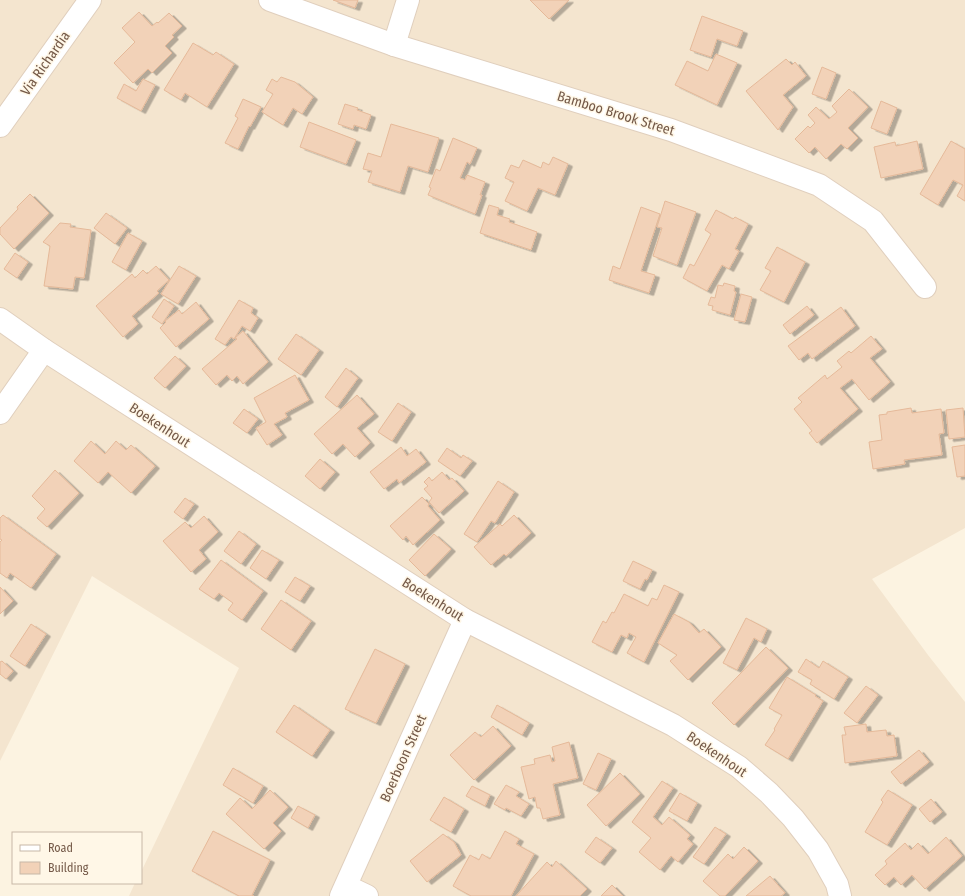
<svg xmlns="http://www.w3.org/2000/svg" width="965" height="896" viewBox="0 0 965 896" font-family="'Fira Sans Condensed',sans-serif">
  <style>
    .residential { fill: #f4e5cf }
    .building { fill: #f2d2b8; stroke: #e5b999; filter: url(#shadow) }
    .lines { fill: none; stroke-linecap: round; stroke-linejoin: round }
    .street-casing { stroke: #e0cfbd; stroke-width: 24 }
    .street { stroke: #fff; stroke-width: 22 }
    .labels { text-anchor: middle; stroke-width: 3; stroke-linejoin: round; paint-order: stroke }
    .street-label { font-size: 14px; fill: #745948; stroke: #fff7e7 }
  </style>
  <defs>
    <filter id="shadow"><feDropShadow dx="4.5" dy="2.5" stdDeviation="0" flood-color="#0004"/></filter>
  </defs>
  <rect width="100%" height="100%" fill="#fcf3e1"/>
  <!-- residential -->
  <polygon class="residential" points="0,0 965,0 965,528 872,579 928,655 965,702 965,896 129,896 135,883 141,883 141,872 239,668 92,576 0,761"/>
  <!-- building -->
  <g class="building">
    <polygon points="333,0 358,0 355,8"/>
    <polygon points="530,0 569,0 549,19"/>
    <polygon points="139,12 152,26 157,22 158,23 169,13 182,26 172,35 174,37 165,46 172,53 152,73 148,69 133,83 114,63 135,42 122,28"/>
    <polygon points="702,16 743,31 737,46 717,39 711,57 690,50"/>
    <polygon points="193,43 213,55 216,52 234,64 207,107 185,93 181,100 164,90"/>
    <polygon points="716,54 737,63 717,105 675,85 687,61 708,71"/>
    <polygon points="786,59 792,65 795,62 806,76 783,95 793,107 778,130 746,91"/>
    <polygon points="822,67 836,73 826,99 812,94"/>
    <polygon points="281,77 295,82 313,97 302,114 293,108 283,125 262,112 273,94 266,90 272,79 277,82"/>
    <polygon points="143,79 155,85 141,111 117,98 124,84 136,91"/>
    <polygon points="849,89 868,107 848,128 858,138 847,149 841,144 826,159 815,147 809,153 795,139 808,126 810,128 815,123 808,115 816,107 829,119 837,112 832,106"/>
    <polygon points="243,99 261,107 250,127 249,126 238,149 225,143 238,118 235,116"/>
    <polygon points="881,101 897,108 887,134 871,128"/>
    <polygon points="345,104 358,108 357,110 371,115 366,129 354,125 353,129 338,124"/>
    <polygon points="309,122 356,140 346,164 300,147"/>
    <polygon points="391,124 439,138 428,172 408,166 400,192 368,182 372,171 363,169 368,153 381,157"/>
    <polygon points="453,138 477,148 470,164 467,162 460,178 465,180 467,175 485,182 480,195 482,195 475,214 428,195 431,188 429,187 436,169 440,171"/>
    <polygon points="917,141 923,169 881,178 874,147 895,142 896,146"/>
    <polygon points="951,141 965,149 965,201 957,196 963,185 953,180 938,205 920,194"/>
    <polygon points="553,157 568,164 555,195 538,188 527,211 505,201 514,182 505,178 511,165 519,168 523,160 541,168 543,162 549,165"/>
    <polygon points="30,194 49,213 14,249 0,234 0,228 18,209 17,207"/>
    <polygon points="665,201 696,212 677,265 653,256 662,228 657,227"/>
    <polygon points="489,205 499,208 497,215 510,219 509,222 537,232 531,250 480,233"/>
    <polygon points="641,207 660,214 641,271 655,275 649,293 609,280 613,266 620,269"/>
    <polygon points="716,210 733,219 735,217 748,224 735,249 739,251 729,269 722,265 707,291 683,278 690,264 694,266 711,234 705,230"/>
    <polygon points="106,213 127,228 115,244 94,228"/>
    <polygon points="60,223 71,224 70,227 91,230 84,278 75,277 73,289 44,286 50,246 43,242"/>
    <polygon points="128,233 142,241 126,270 112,262"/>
    <polygon points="777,247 805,262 784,302 760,290 771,271 765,268"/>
    <polygon points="15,253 28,262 17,278 4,269"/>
    <polygon points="156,266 169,280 157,291 159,293 132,316 138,324 123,337 96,306 132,274 135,278 143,270 147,274"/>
    <polygon points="179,266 196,276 178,304 161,294"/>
    <polygon points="724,283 735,286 734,291 736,292 730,315 712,310 713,306 708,305 711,297 715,298 718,285 723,286"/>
    <polygon points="741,294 752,297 745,322 734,320"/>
    <polygon points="164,299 174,306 162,324 152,317"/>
    <polygon points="239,300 253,308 251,313 258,318 250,331 242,326 234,339 231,337 225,345 215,339"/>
    <polygon points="196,302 209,319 176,347 160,328 166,322 165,321 179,310 182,314"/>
    <polygon points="807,306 814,315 790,334 783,325"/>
    <polygon points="841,307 855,326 812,359 808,353 799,360 788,346"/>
    <polygon points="243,331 268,362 243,384 237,376 232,381 227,375 216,385 202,369 237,339 235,338"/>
    <polygon points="296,334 319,350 301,375 278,359"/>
    <polygon points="871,336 882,349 870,358 890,382 869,400 852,379 840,388 858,409 817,443 809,433 812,431 794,409 802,402 798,398 825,375 827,379 842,367 837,361 849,351 851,353"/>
    <polygon points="175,356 186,366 165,388 154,378"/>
    <polygon points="346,368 358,378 337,407 325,397"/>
    <polygon points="295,375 309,400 285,413 287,417 274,424 282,435 267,445 256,428 266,422 254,398"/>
    <polygon points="357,395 374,414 357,428 370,443 355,457 343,444 332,454 314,434"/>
    <polygon points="398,403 411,412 392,441 378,432"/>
    <polygon points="911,408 912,413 941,409 944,433 939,434 942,455 904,460 905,464 873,469 869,442 882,440 879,415 887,414 887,412"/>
    <polygon points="963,408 965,437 949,439 946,410"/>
    <polygon points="244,409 258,419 247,433 233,423"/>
    <polygon points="91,441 105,454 116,441 126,450 131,445 155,466 131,493 108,472 98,483 74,461"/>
    <polygon points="965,445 965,476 957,477 952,447"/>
    <polygon points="401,447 407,456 416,449 426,462 399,483 397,479 384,489 370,472"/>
    <polygon points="447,448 461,458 463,455 472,461 460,476 438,461"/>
    <polygon points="320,459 335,472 320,489 305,476"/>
    <polygon points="55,470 79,493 47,527 37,518 45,509 32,496"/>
    <polygon points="442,472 449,480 452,478 464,491 439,513 429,502 432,498 424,489 428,486 424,482 429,477 432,481"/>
    <polygon points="498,481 514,492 495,523 491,521 477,542 464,534"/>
    <polygon points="422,497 429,504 428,506 440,520 413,545 406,536 403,540 390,526"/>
    <polygon points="185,498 194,504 183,519 174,512"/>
    <polygon points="3,515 56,554 31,588 10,573 7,578 0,573 0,542 2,540 0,539 0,518"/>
    <polygon points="514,515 531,533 506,556 504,554 491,565 474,547 500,524 502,526"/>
    <polygon points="204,516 218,532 199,550 206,559 191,572 163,541 185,522 191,528"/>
    <polygon points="239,531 256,544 241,564 224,551"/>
    <polygon points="434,534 451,549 425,576 409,560"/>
    <polygon points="262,550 279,560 266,579 250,568"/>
    <polygon points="221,560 263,591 242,620 228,610 233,603 219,593 214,599 199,589"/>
    <polygon points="633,561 652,570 647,580 645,579 640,589 623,581"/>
    <polygon points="295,577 310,586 300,601 285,592"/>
    <polygon points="664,585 679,592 644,662 627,653 636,637 629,633 627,638 621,635 612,652 592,642 603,621 606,623 612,612 614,613 624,594 648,606 652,598 657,600"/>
    <polygon points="0,587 13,601 0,614"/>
    <polygon points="281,600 311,621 291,650 261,629"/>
    <polygon points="674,614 689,622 699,633 704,629 721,647 688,680 670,661 677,655 658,643"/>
    <polygon points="746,618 767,629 761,642 754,638 737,670 723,663"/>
    <polygon points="31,624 46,634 25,666 10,656"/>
    <polygon points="766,647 788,668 734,725 712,703"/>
    <polygon points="375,649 405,664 376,723 345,709"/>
    <polygon points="806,659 819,668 823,661 848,677 834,699 810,684 812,680 798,672"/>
    <polygon points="2,661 13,671 6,679 0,674 0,662"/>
    <polygon points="787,677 816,695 815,696 823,701 788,759 765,745 775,730 774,729 782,715 769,708"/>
    <polygon points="866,686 878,695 857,723 844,713"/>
    <polygon points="294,705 330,730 312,756 276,732"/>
    <polygon points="497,705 529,723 522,735 491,717"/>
    <polygon points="866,724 867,732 886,730 887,736 894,735 897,756 845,763 842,735 846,735 844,727"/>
    <polygon points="493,726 511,746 474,780 450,755 475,732 481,737"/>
    <polygon points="569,742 578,778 553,784 560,815 543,819 540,808 537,808 535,797 529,799 521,767 535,764 534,759 550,755 552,762 555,761 552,747"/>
    <polygon points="919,750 929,762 901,784 891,772"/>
    <polygon points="598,753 611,759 596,790 583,784"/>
    <polygon points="233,768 263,786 253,803 223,785"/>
    <polygon points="620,773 640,794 606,826 587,805"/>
    <polygon points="662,781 673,788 653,817 662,825 669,817 690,835 687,839 693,844 678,862 671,856 660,870 639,852 651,838 632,822"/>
    <polygon points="506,785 519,792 516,796 529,804 521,816 506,808 505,810 494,804"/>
    <polygon points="472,786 490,795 485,806 466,796"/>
    <polygon points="270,790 288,807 273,823 281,831 264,849 226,814 240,798 252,809"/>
    <polygon points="888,790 912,805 887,845 865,832 883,802 881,800"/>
    <polygon points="680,793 697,803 687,821 669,811"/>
    <polygon points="444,797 464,809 451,832 430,820"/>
    <polygon points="931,799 942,812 930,822 919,809"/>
    <polygon points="298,806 315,815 308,828 291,818"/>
    <polygon points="715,827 726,834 704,864 693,857"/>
    <polygon points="213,831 270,860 252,895 254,896 239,896 192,871"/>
    <polygon points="505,831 519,839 516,844 534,854 511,896 471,896 453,886 470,855 479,860 482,854 490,859"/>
    <polygon points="443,834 454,842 461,855 427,882 410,861"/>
    <polygon points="596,837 612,848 600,863 585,852"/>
    <polygon points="946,837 962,856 925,889 912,875 901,885 894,877 885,885 875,875 887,864 885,861 905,843 911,850 918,843 928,854"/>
    <polygon points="744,847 758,861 725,896 720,896 703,881 728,854 733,859"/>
    <polygon points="556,861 587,889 580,896 516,896 547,862 552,867"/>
    <polygon points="770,876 785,893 781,896 746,896"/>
    <polygon points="612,885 623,896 601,896"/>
  </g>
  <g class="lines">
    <!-- street casing -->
    <g class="street-casing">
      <g id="street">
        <polyline points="270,0 394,45 671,130 819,185 873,221 925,287"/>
        <polyline points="394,45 408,0"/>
        <polyline points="0,126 90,0"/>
        <polyline points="0,319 44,350 465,620 673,725 739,767 769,793 793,818 818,850 837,884 840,896"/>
        <polyline points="0,413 44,350"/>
        <polyline points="346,886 367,896"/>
        <polyline points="341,896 465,620"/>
      </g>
    </g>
    <!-- street -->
    <use href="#street" class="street"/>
  </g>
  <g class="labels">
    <!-- street labels -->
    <g class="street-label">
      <text transform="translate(45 63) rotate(-55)" y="5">Via Richardia</text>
      <text transform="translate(616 113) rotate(17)" y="5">Bamboo Brook Street</text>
      <text transform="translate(160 425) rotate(33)" y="5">Boekenhout</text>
      <text transform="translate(433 599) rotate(32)" y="5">Boekenhout</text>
      <text transform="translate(717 754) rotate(34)" y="5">Boekenhout</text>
      <text transform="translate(403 758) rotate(-66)" y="5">Boerboon Street</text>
    </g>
  </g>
  <!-- legend -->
  <rect x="12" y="832" width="130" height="52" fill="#fff7e7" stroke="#c7b8a7"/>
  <rect x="20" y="845" width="20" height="6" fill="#ffffff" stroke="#c7b8a7"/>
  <text x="48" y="852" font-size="12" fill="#745948">Road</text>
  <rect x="20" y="862" width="20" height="12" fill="#f2d2b8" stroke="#c7b8a7"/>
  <text x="48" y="872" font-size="12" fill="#745948">Building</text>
</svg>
